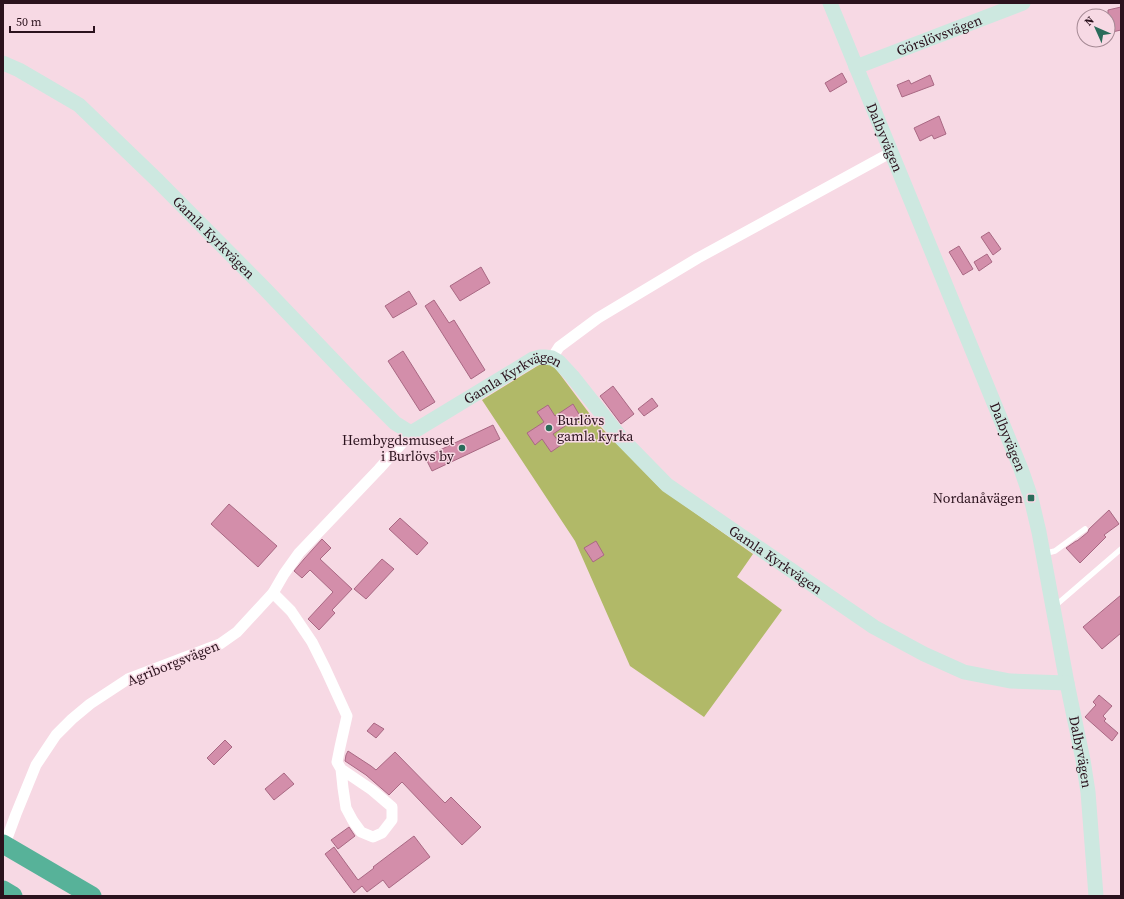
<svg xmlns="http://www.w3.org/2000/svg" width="1124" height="899" viewBox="0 0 1124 899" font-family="'Source Serif 4',serif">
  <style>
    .green { fill: #b1b968 }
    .building { fill: #d38eaa; stroke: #a96883 }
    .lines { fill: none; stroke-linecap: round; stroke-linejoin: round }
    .lane { stroke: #fff; stroke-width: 5.5 }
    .street { stroke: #fff; stroke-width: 11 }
    .secondary { stroke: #cde8e0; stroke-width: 15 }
    .highway { stroke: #57b299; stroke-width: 19 }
    .poi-dot { fill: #2a6b5a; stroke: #f7d9e4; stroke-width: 1.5 }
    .labels { text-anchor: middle; stroke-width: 3; stroke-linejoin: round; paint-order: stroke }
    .street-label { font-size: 14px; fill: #2b121d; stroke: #f7d9e4 }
    .poi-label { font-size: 14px; fill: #2b121d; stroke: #f7d9e4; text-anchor: end }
  </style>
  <rect width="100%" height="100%" fill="#f7d9e4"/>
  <!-- green -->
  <polygon class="green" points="539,365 553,365 595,421 660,488 753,554 737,577 782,610 704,717 630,666 575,541 482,400"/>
  <!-- building -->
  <g class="building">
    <polygon points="1121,7 1121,30 1108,33 1108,10"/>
    <polygon points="842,73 847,82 830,92 825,83"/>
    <polygon points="930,75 934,85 902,97 897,85 909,80 911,84"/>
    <polygon points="939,116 946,134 934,139 932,135 920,141 914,128"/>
    <polygon points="989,232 1001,249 993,255 981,237"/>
    <polygon points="959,246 973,269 963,275 949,252"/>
    <polygon points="987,254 992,262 979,271 974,262"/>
    <polygon points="481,267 490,283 460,301 450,286"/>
    <polygon points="409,291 417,304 393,318 385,306"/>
    <polygon points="434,300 449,323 454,320 485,370 471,379 425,306"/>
    <polygon points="403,351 435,402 420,411 388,361"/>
    <polygon points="613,386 634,414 621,424 600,396"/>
    <polygon points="652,398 658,406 644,416 638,409"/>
    <polygon points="573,404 580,416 553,434 561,445 551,452 542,439 535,445 527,433 544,422 537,412 548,405 555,416"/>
    <polygon points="493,425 500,439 432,471 425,457"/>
    <polygon points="229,504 277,546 258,567 211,524"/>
    <polygon points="1109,510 1119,524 1104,535 1106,537 1080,563 1066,548 1076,541 1077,541 1088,532 1089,529"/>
    <polygon points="400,518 428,543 417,555 389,529"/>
    <polygon points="322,539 331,548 320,559 352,589 332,610 335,613 319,630 308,619 333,592 310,570 302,578 294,571 304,559"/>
    <polygon points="596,541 604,555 593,562 584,548"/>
    <polygon points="382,559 394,569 366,599 354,589"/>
    <polygon points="1121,595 1121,633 1102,649 1083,627"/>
    <polygon points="1099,695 1112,706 1103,716 1106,719 1104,721 1118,733 1112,741 1085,717 1096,705 1093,702"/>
    <polygon points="374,723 384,729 376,738 367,731"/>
    <polygon points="225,740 232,747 214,765 207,758"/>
    <polygon points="348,751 371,766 376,770 395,752 445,803 451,797 481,827 462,845 402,782 389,795 366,775 345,761 346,755"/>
    <polygon points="284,773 294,784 274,800 265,789"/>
    <polygon points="349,827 355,836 338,849 331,840"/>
    <polygon points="414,836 430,857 389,888 383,880 367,892 362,886 354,893 325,854 334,847 358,880 374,868 373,867"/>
  </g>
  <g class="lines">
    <!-- lane -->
    <g class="lane">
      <polyline points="1043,554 1055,551 1085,529"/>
      <polyline points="1055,606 1121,549"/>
    </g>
    <!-- street -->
    <g class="street">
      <polyline points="552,358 559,347 598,318 698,258 890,153"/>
      <polyline points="273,593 291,611 312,642 325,668 347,716 340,747 337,762 341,769 343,788 346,808 353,821 361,832 373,837 382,833 392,820 392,807 372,790 341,769"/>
      <polyline points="3,849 16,814 36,765 56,735 72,719 90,704 128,679 220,644 237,632 273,593 284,574 299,553 379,469 411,433"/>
    </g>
    <!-- secondary -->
    <g class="secondary">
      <path id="s1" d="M830 3C893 159 958 313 1021 469L1031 498 1039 532 1067 683 1083 760 1088 792 1096 896"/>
      <path id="s2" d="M3 63 19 70 79 105 158 181 265 289 353 381 395 423 411 433 533 359 540 357H545L552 358 559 362 572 376 621 438 667 485 874 627 924 654 964 672 1010 681 1067 683"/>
      <path id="s3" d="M856 67 1023 3"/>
    </g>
    <!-- highway -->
    <g class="highway">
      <polyline points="3,844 92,896"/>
      <polyline points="3,890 13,896"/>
    </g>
  </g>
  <!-- markers -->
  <g class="poi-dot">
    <circle cx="549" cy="428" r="4"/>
    <circle cx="462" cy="448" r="4"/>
    <rect x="1027" y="494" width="8" height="8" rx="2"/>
  </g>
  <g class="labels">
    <!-- street labels -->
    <g class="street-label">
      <text dy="5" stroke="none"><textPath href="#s3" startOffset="89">Görslövsvägen</textPath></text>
      <text dy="5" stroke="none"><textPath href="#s1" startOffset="145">Dalbyvägen</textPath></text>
      <text dy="5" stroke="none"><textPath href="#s2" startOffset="276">Gamla Kyrkvägen</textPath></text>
      <text dy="5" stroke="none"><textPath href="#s2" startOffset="672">Gamla Kyrkvägen</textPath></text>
      <text dy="5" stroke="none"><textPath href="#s1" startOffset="469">Dalbyvägen</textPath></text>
      <text dy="5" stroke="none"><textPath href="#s2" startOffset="1020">Gamla Kyrkvägen</textPath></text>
      <text transform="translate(173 663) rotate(-22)" y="5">Agriborgsvägen</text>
      <text dy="5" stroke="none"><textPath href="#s1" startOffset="793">Dalbyvägen</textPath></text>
    </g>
    <!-- poi labels -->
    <g class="poi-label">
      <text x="557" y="425" text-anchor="start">Burlövs<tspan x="557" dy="16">gamla kyrka</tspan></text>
      <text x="454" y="445">Hembygdsmuseet<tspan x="454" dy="16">i Burlövs by</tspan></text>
      <text x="1023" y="503">Nordanåvägen</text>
    </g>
  </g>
  <!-- border -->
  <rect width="1124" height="899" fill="none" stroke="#2b121d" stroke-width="8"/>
  <!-- north arrow -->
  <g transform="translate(1096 28) rotate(315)"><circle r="19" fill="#f7d9e4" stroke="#a58994"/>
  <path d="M0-3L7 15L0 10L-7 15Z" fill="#2a6b5a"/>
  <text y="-6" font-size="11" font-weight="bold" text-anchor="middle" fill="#2b121d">N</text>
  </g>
  <!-- scale -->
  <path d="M10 26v6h84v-6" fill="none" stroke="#2b121d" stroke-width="2"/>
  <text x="16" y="26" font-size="12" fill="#2b121d" stroke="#f7d9e4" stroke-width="3" paint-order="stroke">50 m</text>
</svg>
